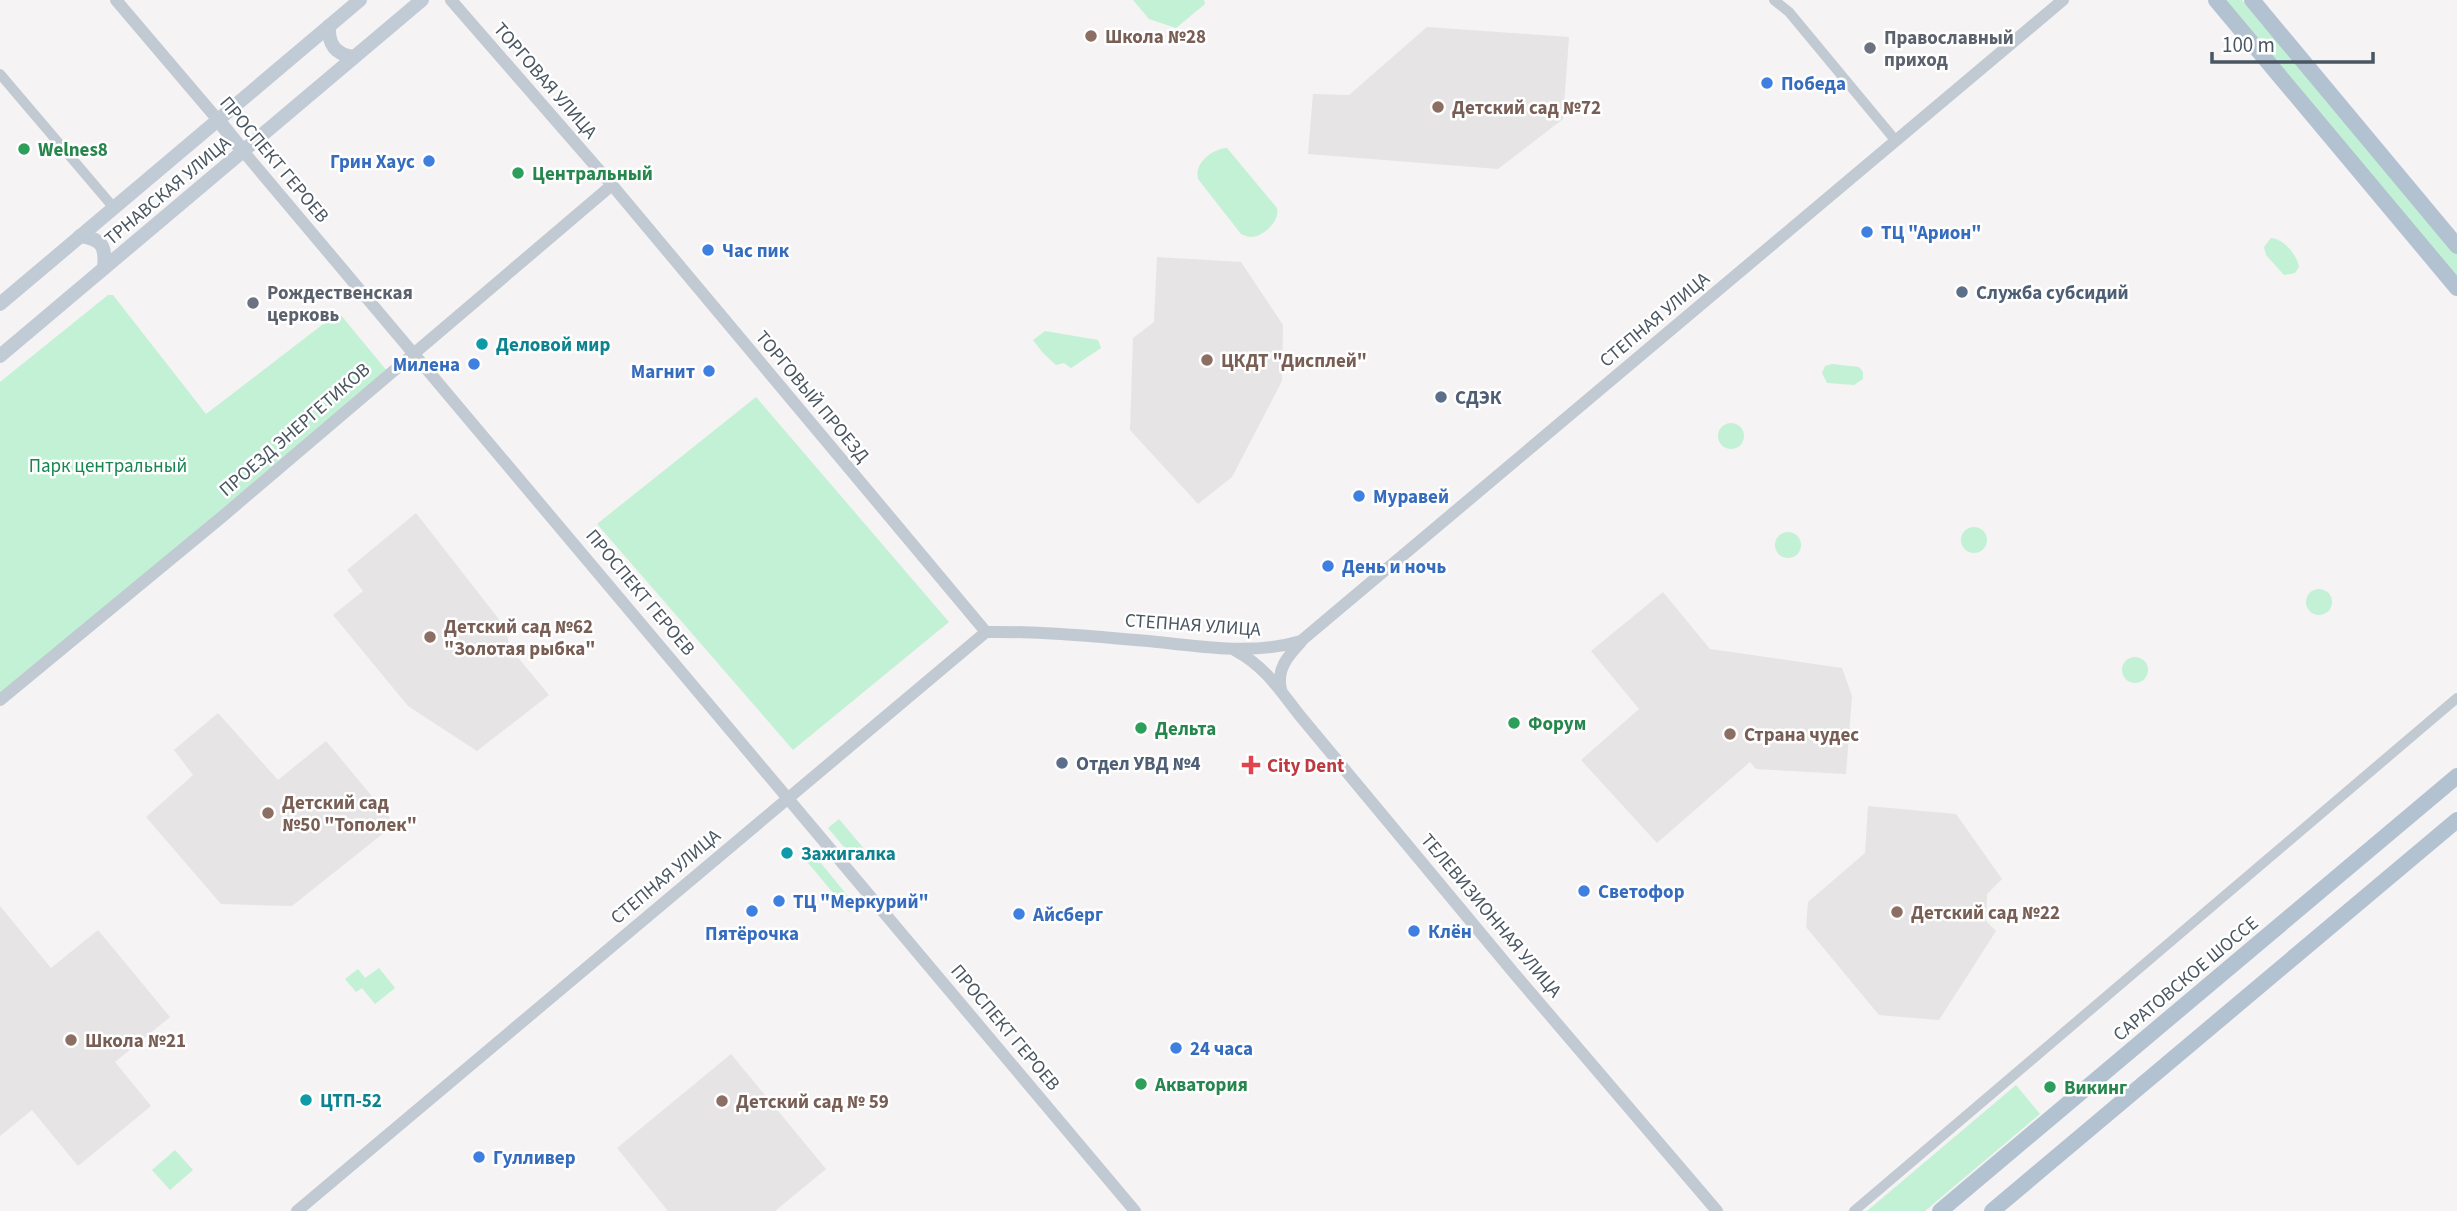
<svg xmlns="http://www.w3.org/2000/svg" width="2457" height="1211" viewBox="0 0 2457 1211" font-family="'Source Sans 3',sans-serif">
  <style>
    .education { fill: #e6e4e5 }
    .green { fill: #c3f1d5 }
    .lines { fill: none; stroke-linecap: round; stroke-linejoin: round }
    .minor { stroke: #c1cad2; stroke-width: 10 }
    .tertiary { stroke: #c1cad2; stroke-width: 12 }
    .secondary { stroke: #c1cbd6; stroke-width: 14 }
    .primary { stroke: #b3c2d1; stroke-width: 16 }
    .education-dot { fill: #8d6e63; stroke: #fff; stroke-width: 2.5 }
    .worship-dot { fill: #6b7280; stroke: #fff; stroke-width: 2.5 }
    .shop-dot { fill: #3f7fe0; stroke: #fff; stroke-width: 2.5 }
    .leisure-dot { fill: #2e9e5b; stroke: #fff; stroke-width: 2.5 }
    .service-dot { fill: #5c6f8a; stroke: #fff; stroke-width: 2.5 }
    .culture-dot { fill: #0f9aa8; stroke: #fff; stroke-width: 2.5 }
    .health-dot { fill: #e0444e; stroke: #fff; stroke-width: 2.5 }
    .labels { text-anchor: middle; stroke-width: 5; stroke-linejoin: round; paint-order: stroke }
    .education-label { font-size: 19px; font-weight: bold; fill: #785e54; stroke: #fff; text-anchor: start }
    .worship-label { font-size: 19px; font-weight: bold; fill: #5b616d; stroke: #fff; text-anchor: start }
    .street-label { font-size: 19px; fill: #4a5661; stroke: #fff }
    .shop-label { font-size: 19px; font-weight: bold; fill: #366cbe; stroke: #fff; text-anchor: start }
    .leisure-label { font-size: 19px; font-weight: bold; fill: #27864d; stroke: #fff; text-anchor: start }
    .service-label { font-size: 19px; font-weight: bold; fill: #4e5e75; stroke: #fff; text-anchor: start }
    .culture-label { font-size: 19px; font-weight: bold; fill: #0d838f; stroke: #fff; text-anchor: start }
    .park-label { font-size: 19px; fill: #17864f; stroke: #fff }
    .health-label { font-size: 19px; font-weight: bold; fill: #be3a42; stroke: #fff; text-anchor: start }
  </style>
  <rect width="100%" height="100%" fill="#f5f3f3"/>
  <!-- education -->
  <g class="education">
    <polygon points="1427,27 1569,37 1563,119 1498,169 1308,154 1313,94 1349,95"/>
    <polygon points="1157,257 1241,262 1283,325 1282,381 1232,477 1198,504 1130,430 1133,338 1154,322"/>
    <polygon points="416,513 505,627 510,648 549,695 477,751 408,706 333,615 363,591 347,570"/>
    <polygon points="1663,592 1710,649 1842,668 1852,696 1846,774 1756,769 1750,762 1657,843 1581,760 1639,709 1591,651"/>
    <polygon points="218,713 278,780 326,741 395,824 292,906 221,904 146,817 193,775 174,750"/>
    <polygon points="1868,806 1956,814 2002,879 1987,894 1986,921 1996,931 1939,1020 1879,1015 1806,927 1808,902 1865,853"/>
    <polygon points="0,906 51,968 98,930 170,1017 115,1062 151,1106 78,1166 32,1110 0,1136"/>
    <polygon points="731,1054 826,1169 775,1211 668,1211 617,1148"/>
  </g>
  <!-- green -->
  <g class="green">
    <polygon points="1133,0 1204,0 1205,4 1176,28 1149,19"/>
    <polygon points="2223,0 2242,0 2457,255 2457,278"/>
    <path d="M1227 148 1277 208C1280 220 1265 236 1252 237 1248 237 1244 235 1241 234L1198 179C1194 163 1212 149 1227 148Z"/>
    <path d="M2271 238C2284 239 2297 255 2299 267L2295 273 2284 275 2266 255 2264 247Z"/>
    <polygon points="108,295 113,295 206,414 335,315 340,314 387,371 0,695 0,382"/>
    <polygon points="1045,331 1098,340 1101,348 1071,368 1064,363 1056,365 1043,353 1033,340"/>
    <polygon points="1832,364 1859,367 1863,372 1863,379 1854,385 1827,383 1822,373 1825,366"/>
    <polygon points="756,397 949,622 793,750 597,524"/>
    <circle cx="1731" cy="436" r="13"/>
    <circle cx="1974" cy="540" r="13"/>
    <circle cx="1788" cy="545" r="13"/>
    <circle cx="2319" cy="602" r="13"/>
    <circle cx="2135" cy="670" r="13"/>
    <polygon points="839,819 865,850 854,859 828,828"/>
    <polygon points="811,851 856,906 849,912 804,858"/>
    <polygon points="379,968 395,988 375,1004 362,988 356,992 345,979 358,969 365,978"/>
    <polygon points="2016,1085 2040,1114 1925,1211 1867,1211"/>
    <polygon points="175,1150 193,1170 170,1190 152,1170"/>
  </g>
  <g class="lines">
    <!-- minor -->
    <g class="minor">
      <polyline points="1774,0 1789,12 1896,141"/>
      <polyline points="0,74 114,208"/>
      <polyline points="1854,1211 2457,698"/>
    </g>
    <!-- tertiary -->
    <g class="tertiary">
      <polyline points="116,0 218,120"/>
      <polyline points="451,0 612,185 986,632"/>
      <polyline points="243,151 1135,1211"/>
      <path d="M1236 651C1266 667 1281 692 1301 717L1513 972 1717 1211"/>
      <path d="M1281 690C1276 669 1288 656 1301 642"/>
      <polyline points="0,700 223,516 612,185"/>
      <path d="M297 1211 986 632C1043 631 1100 637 1157 642 1206 647 1254 655 1301 641L2063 0"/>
    </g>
    <!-- secondary -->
    <g class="secondary">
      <path d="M329 26C328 44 335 54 353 57"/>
      <polyline points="218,120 243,151"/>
      <path d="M80 236C103 239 106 247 104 268"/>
      <polyline points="0,304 360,0"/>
      <polyline points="0,356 422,0"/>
    </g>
    <!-- primary -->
    <g class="primary">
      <polyline points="2216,0 2457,288"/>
      <polyline points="2252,0 2457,246"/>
      <polyline points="1940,1211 2457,776"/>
      <polyline points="1992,1211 2457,820"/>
    </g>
  </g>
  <!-- markers -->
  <g class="education-dot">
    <circle cx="1091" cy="36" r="7"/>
    <circle cx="1438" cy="107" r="7"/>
    <circle cx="1207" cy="360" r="7"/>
    <circle cx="430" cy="637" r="7"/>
    <circle cx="1730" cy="734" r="7"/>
    <circle cx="268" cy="813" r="7"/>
    <circle cx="1897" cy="912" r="7"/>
    <circle cx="71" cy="1040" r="7"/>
    <circle cx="722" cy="1101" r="7"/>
  </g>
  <g class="worship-dot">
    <circle cx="1870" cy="48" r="7"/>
    <circle cx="253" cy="303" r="7"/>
  </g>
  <g class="shop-dot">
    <circle cx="1767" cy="83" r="7"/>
    <circle cx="429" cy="161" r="7"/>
    <circle cx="1867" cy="232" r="7"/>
    <circle cx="708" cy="250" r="7"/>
    <circle cx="474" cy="364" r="7"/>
    <circle cx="709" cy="371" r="7"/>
    <circle cx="1359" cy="496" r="7"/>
    <circle cx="1328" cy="566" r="7"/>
    <circle cx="1584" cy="891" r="7"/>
    <circle cx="779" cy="901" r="7"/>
    <circle cx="752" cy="911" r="7"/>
    <circle cx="1019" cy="914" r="7"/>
    <circle cx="1414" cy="931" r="7"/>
    <circle cx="1176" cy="1048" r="7"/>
    <circle cx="479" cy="1157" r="7"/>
  </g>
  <g class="leisure-dot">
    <circle cx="24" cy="149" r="7"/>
    <circle cx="518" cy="173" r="7"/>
    <circle cx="1514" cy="723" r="7"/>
    <circle cx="1141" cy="728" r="7"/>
    <circle cx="1141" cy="1084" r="7"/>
    <circle cx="2050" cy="1087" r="7"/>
  </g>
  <g class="service-dot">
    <circle cx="1962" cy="292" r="7"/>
    <circle cx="1441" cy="397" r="7"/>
    <circle cx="1062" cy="763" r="7"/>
  </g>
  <g class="culture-dot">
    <circle cx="482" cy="344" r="7"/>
    <circle cx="787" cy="853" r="7"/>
    <circle cx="306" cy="1100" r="7"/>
  </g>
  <path class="health-dot" d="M1247.5 754.5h7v7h7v7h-7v7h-7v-7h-7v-7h7z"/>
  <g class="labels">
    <!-- education labels -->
    <g class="education-label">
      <text x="1105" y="43">Школа №28</text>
      <text x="1452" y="114">Детский сад №72</text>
      <text x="1221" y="367">ЦКДТ "Дисплей"</text>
      <text x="444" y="633">Детский сад №62<tspan x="444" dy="22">"Золотая рыбка"</tspan></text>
      <text x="1744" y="741">Страна чудес</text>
      <text x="282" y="809">Детский сад<tspan x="282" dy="22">№50 "Тополек"</tspan></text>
      <text x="1911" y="919">Детский сад №22</text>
      <text x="85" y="1047">Школа №21</text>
      <text x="736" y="1108">Детский сад № 59</text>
    </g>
    <!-- worship labels -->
    <g class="worship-label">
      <text x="1884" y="44">Православный<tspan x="1884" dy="22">приход</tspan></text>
      <text x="267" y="299">Рождественская<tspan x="267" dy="22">церковь</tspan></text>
    </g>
    <!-- street labels -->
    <g class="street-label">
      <text transform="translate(546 80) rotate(49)" y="7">ТОРГОВАЯ УЛИЦА</text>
      <text transform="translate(275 159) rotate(50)" y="7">ПРОСПЕКТ ГЕРОЕВ</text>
      <text transform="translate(167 190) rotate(-40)" y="7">ТРНАВСКАЯ УЛИЦА</text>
      <text transform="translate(1654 319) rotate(-40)" y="7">СТЕПНАЯ УЛИЦА</text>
      <text transform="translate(813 396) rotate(50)" y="7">ТОРГОВЫЙ ПРОЕЗД</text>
      <text transform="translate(294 429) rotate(-41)" y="7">ПРОЕЗД ЭНЕРГЕТИКОВ</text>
      <text transform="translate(641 592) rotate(50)" y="7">ПРОСПЕКТ ГЕРОЕВ</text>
      <text transform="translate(1193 624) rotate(4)" y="7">СТЕПНАЯ УЛИЦА</text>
      <text transform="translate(665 876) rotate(-40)" y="7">СТЕПНАЯ УЛИЦА</text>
      <text transform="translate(1492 915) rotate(50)" y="7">ТЕЛЕВИЗИОННАЯ УЛИЦА</text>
      <text transform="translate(2185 978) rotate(-40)" y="7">САРАТОВСКОЕ ШОССЕ</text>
      <text transform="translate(1006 1027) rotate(50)" y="7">ПРОСПЕКТ ГЕРОЕВ</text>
    </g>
    <!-- shop labels -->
    <g class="shop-label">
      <text x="1781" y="90">Победа</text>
      <text x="415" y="168" text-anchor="end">Грин Хаус</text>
      <text x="1881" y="239">ТЦ "Арион"</text>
      <text x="722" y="257">Час пик</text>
      <text x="460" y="371" text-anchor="end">Милена</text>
      <text x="695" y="378" text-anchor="end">Магнит</text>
      <text x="1373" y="503">Муравей</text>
      <text x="1342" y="573">День и ночь</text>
      <text x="1598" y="898">Светофор</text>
      <text x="793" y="908">ТЦ "Меркурий"</text>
      <text x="1033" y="921">Айсберг</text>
      <text x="1428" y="938">Клён</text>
      <text x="752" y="940" text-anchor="middle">Пятёрочка</text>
      <text x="1190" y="1055">24 часа</text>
      <text x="493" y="1164">Гулливер</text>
    </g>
    <!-- leisure labels -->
    <g class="leisure-label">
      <text x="38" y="156">Welnes8</text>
      <text x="532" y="180">Центральный</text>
      <text x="1528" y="730">Форум</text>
      <text x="1155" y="735">Дельта</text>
      <text x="1155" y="1091">Акватория</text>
      <text x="2064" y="1094">Викинг</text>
    </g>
    <!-- service labels -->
    <g class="service-label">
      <text x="1976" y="299">Служба субсидий</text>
      <text x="1455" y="404">СДЭК</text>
      <text x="1076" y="770">Отдел УВД №4</text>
    </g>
    <!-- culture labels -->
    <g class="culture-label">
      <text x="496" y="351">Деловой мир</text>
      <text x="801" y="860">Зажигалка</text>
      <text x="320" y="1107">ЦТП-52</text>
    </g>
    <!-- park labels -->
    <g class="park-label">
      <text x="108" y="472">Парк центральный</text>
    </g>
    <!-- health labels -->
    <g class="health-label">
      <text x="1267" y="772">City Dent</text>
    </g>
  </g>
  <!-- scale -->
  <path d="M2212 52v10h161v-10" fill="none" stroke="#4a5661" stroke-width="3.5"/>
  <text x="2222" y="52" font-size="21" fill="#4a5661" stroke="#ffffff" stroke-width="5" paint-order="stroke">100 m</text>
</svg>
